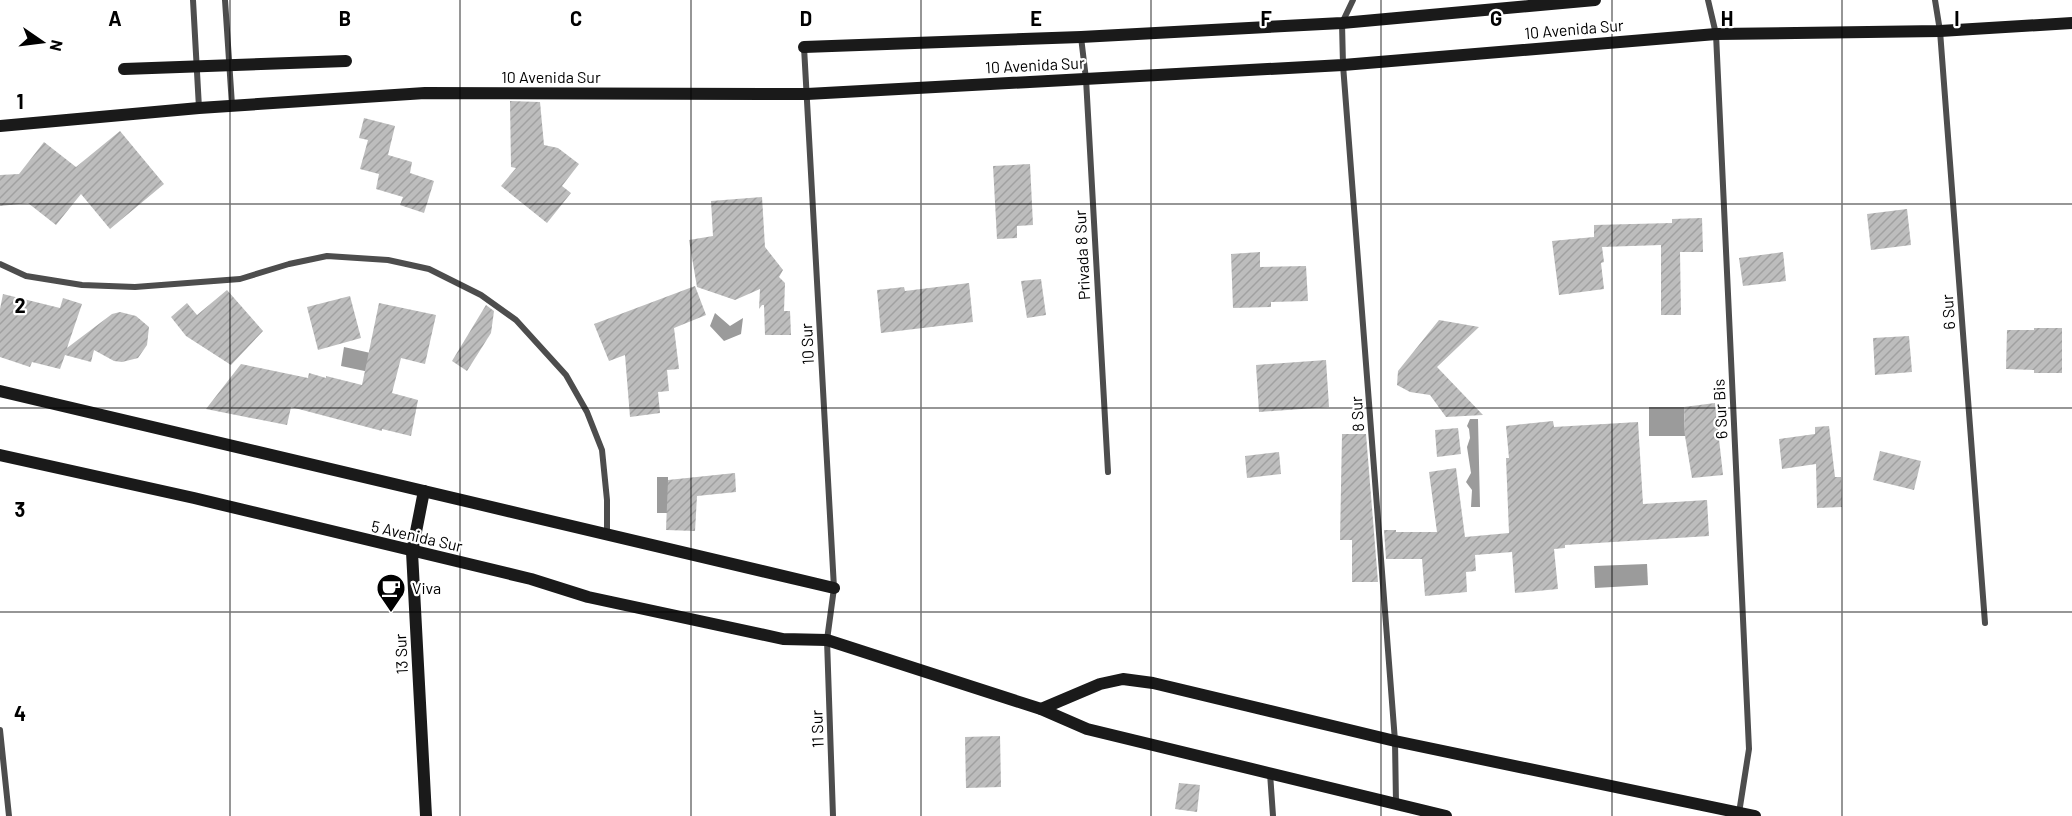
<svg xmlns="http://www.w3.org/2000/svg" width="2072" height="816" viewBox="0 0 2072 816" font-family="Barlow,sans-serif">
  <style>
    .water { fill: #9b9b9b }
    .building { fill: url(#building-hatch) }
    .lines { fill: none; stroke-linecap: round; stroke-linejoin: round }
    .street { stroke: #4d4d4d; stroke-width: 6 }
    .secondary { stroke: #1a1a1a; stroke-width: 12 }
    .grid { fill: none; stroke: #000; stroke-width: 1.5; stroke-opacity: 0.55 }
    .labels { text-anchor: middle; stroke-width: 4.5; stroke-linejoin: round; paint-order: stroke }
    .street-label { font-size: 16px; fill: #000; stroke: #fff }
    .poi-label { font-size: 16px; fill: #000; stroke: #fff; text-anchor: start }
    .grid-label { font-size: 20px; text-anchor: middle; font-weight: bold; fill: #000; stroke: #fff; stroke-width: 4.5; stroke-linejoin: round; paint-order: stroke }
  </style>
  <defs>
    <pattern id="building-hatch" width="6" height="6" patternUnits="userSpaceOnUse" patternTransform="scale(1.5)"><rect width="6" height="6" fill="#bdbdbd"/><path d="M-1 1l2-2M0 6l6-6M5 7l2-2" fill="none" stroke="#a1a1a1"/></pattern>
  </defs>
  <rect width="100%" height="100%" fill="#fff"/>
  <!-- water -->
  <g class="water">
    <polygon points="715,313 730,326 743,318 741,334 724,341 710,326"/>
    <polygon points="344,347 397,359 393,377 341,366"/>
    <polygon points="1649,407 1684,407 1685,436 1649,436"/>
    <polygon points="1470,419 1478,419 1480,507 1471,507 1472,490 1466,482 1471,473 1467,447 1470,438 1469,429 1467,426"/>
    <rect x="657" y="477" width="11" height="36"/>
    <polygon points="1647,564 1648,585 1595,588 1594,566"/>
  </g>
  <!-- building -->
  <g class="building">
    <polygon points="510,101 540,102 544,145 558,148 579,164 562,186 571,193 547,223 501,186 516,168 511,167"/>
    <polygon points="364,118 395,126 388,155 412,162 410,173 434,181 424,213 400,205 403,197 376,189 379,174 360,169 368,140 359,138"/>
    <polygon points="120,131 164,184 110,229 81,194 56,225 28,203 0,206 0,175 19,174 44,142 76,167"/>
    <polygon points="1030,164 1033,225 1017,226 1017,238 997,239 993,166"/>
    <polygon points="762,197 765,247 783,270 779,277 785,283 784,311 790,311 791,335 765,335 764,305 762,305 759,309 760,289 735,300 697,287 689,240 713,236 711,201"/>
    <polygon points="1907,209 1911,245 1871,250 1867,214"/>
    <polygon points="1702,218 1703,252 1680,252 1681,315 1661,315 1661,245 1602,247 1604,262 1601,263 1604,289 1559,295 1552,241 1594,237 1594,225 1672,223 1672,219"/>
    <polygon points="1260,252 1260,267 1306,266 1308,301 1271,302 1271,307 1233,308 1231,254"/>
    <polygon points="1783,252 1786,281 1743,286 1739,258"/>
    <polygon points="1041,279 1046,315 1027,318 1021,281"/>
    <polygon points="969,283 973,322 881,333 877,290 904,287 905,291"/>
    <polygon points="695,286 706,315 674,328 679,369 667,370 669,391 658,392 660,413 630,417 625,355 609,361 594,324"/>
    <polygon points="227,290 263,331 231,365 186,336 171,317 187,303 197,315"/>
    <polygon points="3,294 60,308 63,298 82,304 67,348 112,314 120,312 136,316 149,327 147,345 138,358 122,362 114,361 94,350 91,362 65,355 60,369 32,362 30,367 0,357 0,309"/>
    <polygon points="350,296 361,338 318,350 307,307"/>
    <polygon points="379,303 436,315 425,364 401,358 392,393 418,400 411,436 382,429 382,431 291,407 287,425 206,409 241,364 308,378 309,373 326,378 326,376 362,385"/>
    <polygon points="486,305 494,311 491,333 467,371 452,361"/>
    <polygon points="1439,320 1479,327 1437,367 1483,415 1446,417 1430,395 1410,392 1397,385 1398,371"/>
    <polygon points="2034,328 2062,328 2062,373 2034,373 2034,370 2006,369 2007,330 2034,330"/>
    <polygon points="1909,336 1912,372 1875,375 1873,338"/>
    <polygon points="1326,360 1329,407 1259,412 1256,365"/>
    <polygon points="1715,403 1723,475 1692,478 1685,436 1684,407"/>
    <polygon points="1553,421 1554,427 1638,422 1643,504 1707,500 1709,536 1565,545 1565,548 1554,549 1558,589 1515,593 1512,552 1475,555 1476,571 1466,572 1467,592 1425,596 1422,559 1386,559 1384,530 1396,530 1396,532 1437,532 1429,472 1456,468 1465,537 1509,533 1506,458 1509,458 1506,426"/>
    <polygon points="1829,426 1835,477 1841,477 1842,507 1817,508 1816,464 1782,469 1779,439 1815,434 1815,427"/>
    <polygon points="1458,428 1461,454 1437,457 1435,430"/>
    <polygon points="1342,434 1366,434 1378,582 1352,582 1352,540 1340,540"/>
    <polygon points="1880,451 1921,461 1914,490 1873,480"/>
    <polygon points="1279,452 1281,474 1247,478 1245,456"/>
    <polygon points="735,473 736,492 697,496 695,531 666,530 668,480"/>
    <polygon points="1000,736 1001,787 966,788 965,737"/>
    <polygon points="1179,783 1200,785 1197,812 1175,809"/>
  </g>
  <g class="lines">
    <!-- street -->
    <g class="street">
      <polyline points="193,0 199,108"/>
      <polyline points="225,0 232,105"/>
      <polyline points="1353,0 1342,23 1343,65 1395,741 1396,803"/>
      <polyline points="1708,0 1716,34 1749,749 1739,813"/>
      <polyline points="1935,0 1940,31 1985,623"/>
      <polyline points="1081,37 1086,79 1108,472"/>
      <polyline points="804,47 834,588 827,640 833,816"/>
      <polyline points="0,264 26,276 82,285 135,287 240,279 289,264 327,256 388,260 429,269 481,295 516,320 566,375 587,412 602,450 607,500 607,533"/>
      <polyline points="0,730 9,816"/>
      <polyline points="1270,773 1273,816"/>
    </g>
    <!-- secondary -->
    <g class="secondary">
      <polyline points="804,47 1081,37 1342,23 1595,0"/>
      <polyline points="124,69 346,61"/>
      <polyline points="0,126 199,108 425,93 807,94 1343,65 1716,34 1940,31 2072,23"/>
      <polyline points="0,391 834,588"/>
      <polyline points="0,455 194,498 531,579 588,597 783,639 827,640 1041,709 1087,729 1446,816"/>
      <polyline points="424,491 412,552 426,816"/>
      <polyline points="1041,709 1100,684 1123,679 1153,683 1395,741 1755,816"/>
    </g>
  </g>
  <!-- grid -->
  <path class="grid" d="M230 0V816M460 0V816M691 0V816M921 0V816M1151 0V816M1381 0V816M1612 0V816M1842 0V816M0 204H2072M0 408H2072M0 612H2072"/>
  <!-- icons -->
  <defs>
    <g id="cafe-pin" transform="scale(1.5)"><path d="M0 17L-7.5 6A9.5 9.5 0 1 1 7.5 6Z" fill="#000" stroke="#fff"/><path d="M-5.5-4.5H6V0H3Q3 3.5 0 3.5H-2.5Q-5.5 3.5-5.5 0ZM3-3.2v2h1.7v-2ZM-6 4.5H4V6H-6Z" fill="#fff"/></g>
  </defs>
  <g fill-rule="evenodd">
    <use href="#cafe-pin" x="391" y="588"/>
  </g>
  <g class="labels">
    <!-- street labels -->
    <g class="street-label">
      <text transform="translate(1574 29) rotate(-5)" y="6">10 Avenida Sur</text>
      <text transform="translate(1035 65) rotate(-3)" y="6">10 Avenida Sur</text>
      <text x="551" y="83">10 Avenida Sur</text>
      <text transform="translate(1082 255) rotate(-93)" y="6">Privada 8 Sur</text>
      <text transform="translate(1948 312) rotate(-94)" y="6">6 Sur</text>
      <text transform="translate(807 344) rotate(-93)" y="6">10 Sur</text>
      <text transform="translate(1720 409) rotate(-93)" y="6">6 Sur Bis</text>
      <text transform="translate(1357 414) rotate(-94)" y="6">8 Sur</text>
      <text transform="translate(417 536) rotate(13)" y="6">5 Avenida Sur</text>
      <text transform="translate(401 654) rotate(-93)" y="6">13 Sur</text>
      <text transform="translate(817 729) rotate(-92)" y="6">11 Sur</text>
    </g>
    <!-- poi labels -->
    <g class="poi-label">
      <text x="412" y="594">Viva</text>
    </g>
  </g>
  <g class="grid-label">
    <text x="115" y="26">A</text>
    <text x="345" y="26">B</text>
    <text x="576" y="26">C</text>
    <text x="806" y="26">D</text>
    <text x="1036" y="26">E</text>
    <text x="1266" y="26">F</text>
    <text x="1496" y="26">G</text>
    <text x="1727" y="26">H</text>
    <text x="1957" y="26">I</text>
    <text x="20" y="109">1</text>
    <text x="20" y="313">2</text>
    <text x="20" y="517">3</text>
    <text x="20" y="721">4</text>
  </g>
  <!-- north arrow -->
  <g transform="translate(42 42) rotate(104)" stroke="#ffffff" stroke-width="4.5" paint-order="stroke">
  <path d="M0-4.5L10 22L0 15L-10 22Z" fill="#000000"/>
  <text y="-9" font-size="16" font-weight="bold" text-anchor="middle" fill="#000000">N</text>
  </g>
</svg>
